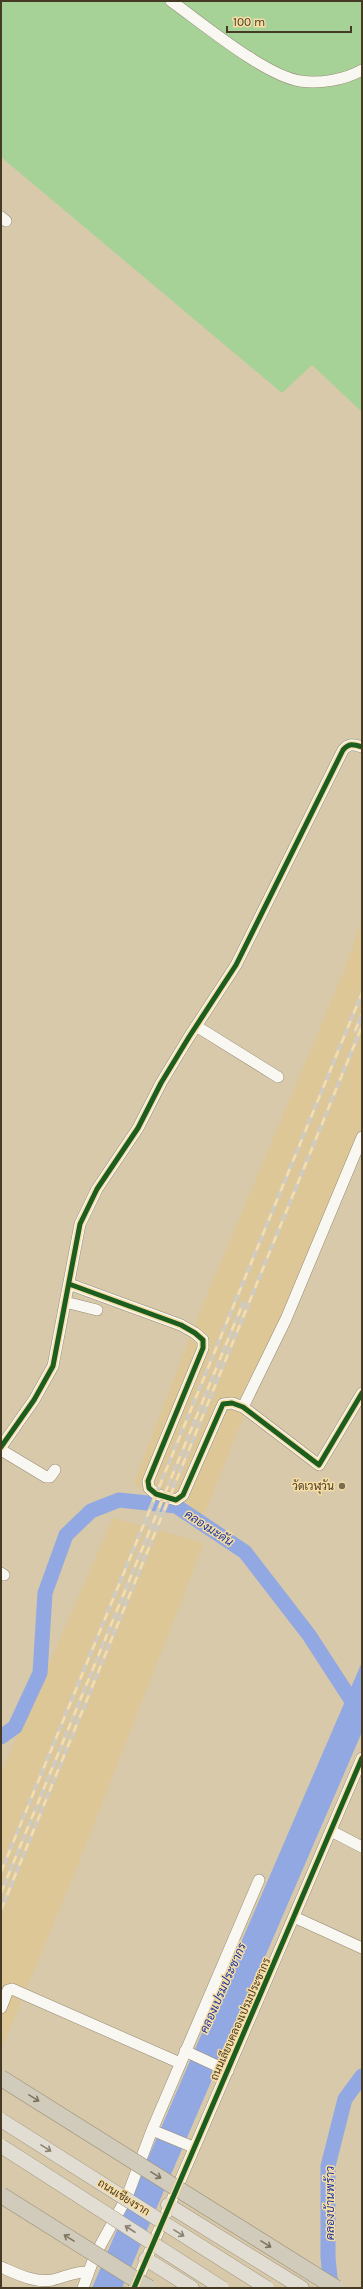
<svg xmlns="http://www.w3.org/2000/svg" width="363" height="2289" viewBox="0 0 363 2289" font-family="Karla,Sarabun,sans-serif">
	<rect width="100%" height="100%" fill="#d7c9aa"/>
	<!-- built -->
	<path fill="#dec796" d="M362,919v204l-158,392 -53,-18 -17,-14 65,-169 144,-341z
		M113,1518l91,25 -127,324 -76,183v-276z"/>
	<!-- green -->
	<path fill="#a7d297" d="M1,1h361v411l-50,-47 -30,28 -281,-236z"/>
	<!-- water -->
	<path fill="#91a8e2" d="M362,1662v70l-240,556h-30z"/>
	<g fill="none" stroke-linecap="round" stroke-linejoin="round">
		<!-- river -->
		<path stroke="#91a8e2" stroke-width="15" d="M1,1737l14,-10 25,-54 5,-80 21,-58 25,-24 28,-11 57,6 69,46 64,83 48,74
			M331,2288l-3,-31v-91l17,-67 17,-23"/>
		<!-- minor casing -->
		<g stroke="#978c74" stroke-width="12">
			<path id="minor" d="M171,1c31,22 93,74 129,80 20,3 44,-1 62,-11
				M1,217l5,4
				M196,1026l82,51
				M69,1284l112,41 14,8 8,7v8l-55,133 1,7 7,6 20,6 7,-5 40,-91 9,-1 11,4 76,58 43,-72
				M65,1302l32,8
				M243,1407l43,-88 76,-182
				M1,1447l33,-47 19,-34 27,-142 17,-35 41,-61 23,-45 28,-46 47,-72 107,-215c6,-7 10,-6 19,-3
				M1,1450l45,27h4l5,-7
				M1,1573l3,2
				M331,1831l31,16
				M294,1917l68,31
				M1,2008l7,-18 4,-1 168,74
				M185,2051l43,20
				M152,2130l41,17
				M1,2267c16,7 33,16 51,13 13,-3 24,-9 36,-8
				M83,2288l12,-33 32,-58 25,-67 107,-250
				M134,2288l228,-530"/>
		</g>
		<!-- major casing -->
		<g stroke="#9d9177" stroke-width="15">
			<path id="major" d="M168,2205l134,83
				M146,2259l46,29"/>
		</g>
		<!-- minor -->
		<use href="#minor" stroke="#f9f7f2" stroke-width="11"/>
		<!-- major -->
		<use href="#major" stroke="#e1ddd2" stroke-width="14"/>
		<!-- rail casing -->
		<g stroke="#cfcbc1" stroke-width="4">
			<path id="rail" d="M355,1031l7,-17
				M1,1872l361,-879
				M1,1893l242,-590
				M1,1910l361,-884"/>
		</g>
		<!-- rail -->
		<use href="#rail" stroke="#f8dda4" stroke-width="2.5" stroke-dasharray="8" stroke-linecap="butt"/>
		<!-- major-bridge casing -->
		<g stroke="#9d9177" stroke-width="15" stroke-linecap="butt">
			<path id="major-bridge" d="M1,2120l266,168
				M1,2146l221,142"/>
		</g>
		<!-- highway-bridge casing -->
		<g stroke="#9d9177" stroke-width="17" stroke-linecap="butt">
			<path id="highway-bridge" d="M1,2078l335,210
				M1,2195l148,93"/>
		</g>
		<!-- major-bridge -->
		<use href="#major-bridge" stroke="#e1ddd2" stroke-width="14"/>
		<!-- highway-bridge -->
		<use href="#highway-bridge" stroke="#d1cbbc" stroke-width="16"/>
		<!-- cycleway casing -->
		<g stroke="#f8dda4" stroke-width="8">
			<path id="cycleway" d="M69,1284l112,41 14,8 8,7v8l-55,133 1,7 7,6 20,6 7,-5 40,-91 9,-1 11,4 76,58 43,-72
				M1,1447l33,-47 19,-34 27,-142 17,-35 41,-61 23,-45 28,-46 47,-72 107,-215c6,-7 10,-6 19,-3
				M134,2288l228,-530"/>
		</g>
		<!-- cycleway -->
		<use href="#cycleway" stroke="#1b5e20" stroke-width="5"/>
	</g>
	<!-- one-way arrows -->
	<defs><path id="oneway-shaft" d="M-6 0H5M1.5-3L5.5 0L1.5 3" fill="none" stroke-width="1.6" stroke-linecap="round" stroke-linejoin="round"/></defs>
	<g stroke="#7d7460">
		<use href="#oneway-shaft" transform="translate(34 2098) rotate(32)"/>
		<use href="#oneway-shaft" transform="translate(156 2175) rotate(32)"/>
		<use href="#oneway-shaft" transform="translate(69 2238) rotate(-148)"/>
		<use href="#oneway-shaft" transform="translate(266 2244) rotate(32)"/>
	</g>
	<g stroke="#8b8372">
		<use href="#oneway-shaft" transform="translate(46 2148) rotate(32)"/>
		<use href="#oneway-shaft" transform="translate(130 2229) rotate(-147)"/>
		<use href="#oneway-shaft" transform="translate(179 2233) rotate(32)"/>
	</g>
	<!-- markers -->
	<circle fill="#786c52" stroke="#f8dda4" stroke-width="1.5" cx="342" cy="1486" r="4"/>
	<g text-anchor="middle" stroke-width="3" stroke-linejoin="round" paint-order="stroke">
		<!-- poi labels -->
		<g font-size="11" fill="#453a23" stroke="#f8dda4" text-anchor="end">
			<text x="334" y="1490">วัดเวฬุวัน</text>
		</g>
		<!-- street labels -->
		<g font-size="11" fill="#453a23" stroke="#f8dda4">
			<text transform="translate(240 2019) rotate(-66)" y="4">ถนนเลียบคลองเปรมประชากร</text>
			<text transform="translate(124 2197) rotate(32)" y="4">ถนนเชียงราก</text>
		</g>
		<!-- water labels -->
		<g font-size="12" font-style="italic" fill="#1937a4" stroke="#f8dda4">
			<text transform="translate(209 1528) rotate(33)" y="4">คลองมะดัน</text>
			<text transform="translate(223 1988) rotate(-66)" y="4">คลองเปรมประชากร</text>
			<text transform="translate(330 2203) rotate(-90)" y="4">คลองบ้านพร้าว</text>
		</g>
	</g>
	<!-- border -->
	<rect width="363" height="2289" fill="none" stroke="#453a23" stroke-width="4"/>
	<!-- scale -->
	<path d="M227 26v6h124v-6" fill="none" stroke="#453a23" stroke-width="2"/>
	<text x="233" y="26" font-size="12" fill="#453a23" stroke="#f8dda4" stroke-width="3" paint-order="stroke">100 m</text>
</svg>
